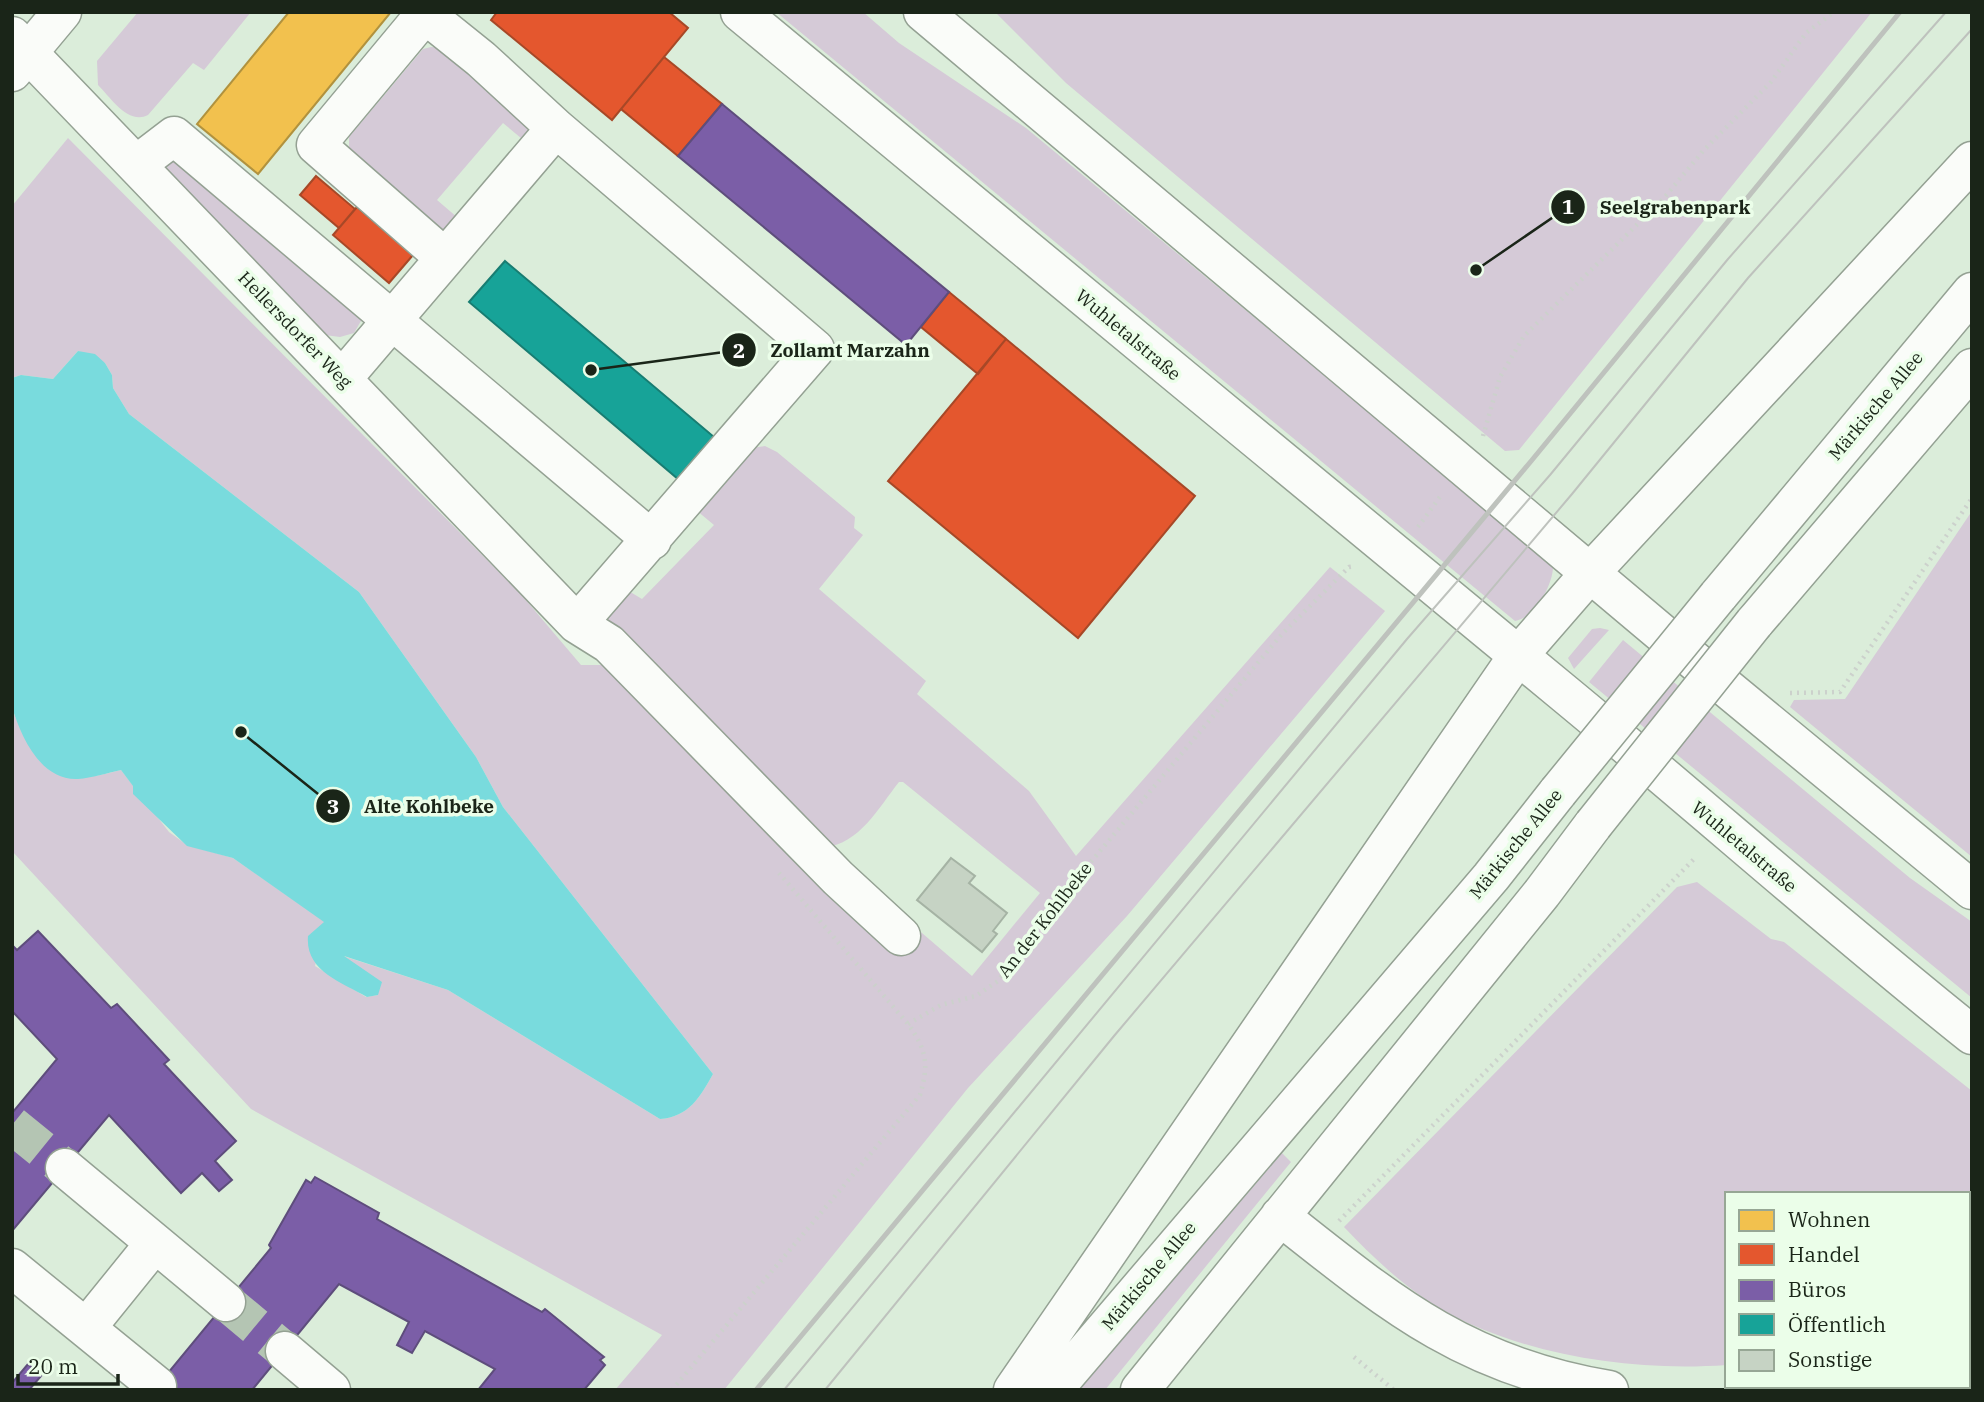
<svg xmlns="http://www.w3.org/2000/svg" width="1984" height="1402" viewBox="0 0 1984 1402" font-family="'IBM Plex Serif',serif">
	<rect width="100%" height="100%" fill="#dbedda"/>
	<!-- green -->
	<path fill="#d5cad7" d="M138,12h113l-47,58 -11,-7 -45,52c-20,10 -37,-17 -50,-30l-1,-24z
		M776,12h87l36,31 127,85 527,437c1,18 -18,53 -38,56z
		M995,12h877l-353,438 -14,1 -439,-368z
		M431,47l14,1 83,69 -1,26 -24,-20 -66,77 21,18 -14,12 -8,-3 -87,-79v-11l74,-88z
		M68,138l451,454 62,73h29l362,311 68,-83 -137,-111h-4c-20,25 -40,63 -75,65l-222,-228 22,-26h8l10,6 72,-74 -18,-15 55,-62 14,-2 12,6 78,65 -1,11 9,7 -44,54 107,92 -9,13 112,97 47,65 254,-289 55,44 -258,305 -159,172 -244,302h-109l47,-55 -411,-226 -239,-258v-143c4,14 13,26 20,38 24,41 48,34 89,24l48,62 18,13 46,13 92,64 -10,44 51,31 12,-2 -38,-40 108,35 212,129c29,-2 40,-22 53,-45l-210,-267 -27,-50 -117,-165 -230,-178 -16,-26 -1,-13 -7,-12 -27,-12 -25,28 -32,-4 -9,3v-172z
		M169,154l196,160 -11,19 -14,4 -15,-2 -161,-167z
		M1972,511v346l-182,-150 4,-7 51,-1z
		M1600,628l9,2 -35,39 -6,-11 24,-29z
		M1623,640l287,238 62,44v76l-383,-316z
		M1697,882l74,57 13,3 188,149v183l-4,2v-82h-241v171c-86,6 -178,-6 -257,-41 -49,-21 -90,-59 -126,-97l333,-340z
		M1282,1153l9,9 -186,228h-26z"/>
	<!-- water -->
	<path fill="#79dbdd" d="M78,351l17,3 10,9 7,12 1,13 16,26 230,178 117,165 27,50 210,267c-13,23 -24,43 -53,45l-212,-129 -104,-34 38,26 -4,13 -11,2c-26,-15 -62,-26 -59,-61l16,-14 -91,-64 -46,-12 -54,-52v-8l-12,-16c-14,3 -29,8 -43,9 -37,2 -57,-42 -66,-72v-329l9,-3 32,4z"/>
	<!-- homes -->
	<path fill="#f2c14e" stroke="#b1923e" stroke-width="2" d="M289,12h102l-133,162 -61,-50z"/>
	<!-- shops -->
	<path fill="#e4572e" stroke="#a74827" stroke-width="2" d="M497,12h172l19,16 -76,92 -121,-100z
		M664,57l58,47 -44,52 -57,-47z
		M316,176l39,33 -16,19 -39,-33z
		M357,207l56,48 -24,28 -56,-48z
		M949,292l57,47 -28,35 -57,-47z
		M1006,339l189,157 -117,142 -190,-157z"/>
	<!-- offices -->
	<path fill="#7b5ea7" stroke="#5e4d7c" stroke-width="2" d="M722,104l227,188 -43,53 -228,-189z
		M38,931l73,77 6,-4 52,56 -5,4 72,77 -21,20 17,19 -13,11 -17,-18 -21,20 -72,-78 -97,116v-118l45,-54 -45,-48v-66l5,5z
		M315,1177l64,36 -2,6 165,93 3,-3 59,48 -4,3 5,5 -21,25h-106l17,-21 -70,-38 -13,22 -15,-8 12,-23 -70,-38 -87,106h-98l117,-142 -2,-3 37,-65 5,3z
		M28,1364l13,12 -12,14h-17v-7z"/>
	<!-- public -->
	<path fill="#17a398" stroke="#187d72" stroke-width="2" d="M505,261l209,176 -36,42 -209,-177z"/>
	<!-- building -->
	<path fill="#c6d3c4" stroke="#a5b3a4" stroke-width="2" d="M951,858l24,18 -6,7 38,30 -14,18 4,3 -15,18 -65,-52z"/>
	<g fill="none" stroke-linecap="round" stroke-linejoin="round">
		<!-- minor-tunnel -->
		<path stroke="#b4c5b3" stroke-width="38" stroke-dasharray="38 19" stroke-linecap="butt" d="M12,1125l53,43
			M226,1302l59,49"/>
		<!-- minor casing -->
		<g stroke="#94a193" stroke-width="41">
			<path id="minor" d="M12,36l565,588 32,20 229,234 63,58
				M12,72l50,-60
				M136,165l38,-29 478,404
				M445,258l-129,-113 109,-131 56,45 75,69
				M342,379l214,-251 259,221 -238,275
				M65,1168l161,134
				M12,1268l145,118
				M87,1327l68,-84
				M285,1351l46,39
				M1968,1373l4,-2
				M1935,1390l8,-4"/>
		</g>
		<!-- major casing -->
		<g stroke="#94a193" stroke-width="41">
			<path id="major" d="M740,12c274,228 550,455 825,682 137,113 268,230 407,341
				M923,12l805,677 244,201
				M1718,596l254,-304
				M1754,623l218,-255
				M1280,1216c111,88 185,150 329,174
				M1968,1307l4,-3
				M1013,1390l504,-733 73,-84 382,-412
				M1053,1390l438,-513 67,-85
				M1140,1390l402,-497 51,-68
				M1747,1390l21,-4"/>
		</g>
		<!-- path -->
		<path stroke="#ccd1cc" stroke-width="4.5" stroke-dasharray="2 5" stroke-linecap="butt" d="M1483,436l17,-59 24,-41 140,-138 39,-47 68,-69 35,-49 28,-21
			M1418,527l24,-33
			M1790,693l50,-1 132,-194
			M908,1024l33,-19 35,-9 22,-15 76,-99 208,-248 67,-67 6,-1
			M1339,1221l355,-362
			M1354,1357l40,33
			M672,1390l248,-295c9,-30 7,-45 -12,-71l-129,-151"/>
		<!-- minor -->
		<use href="#minor" stroke="#fafcf9" stroke-width="38"/>
		<!-- major -->
		<use href="#major" stroke="#fafcf9" stroke-width="38"/>
		<!-- tram -->
		<path stroke="#bec2bd" stroke-width="2" d="M784,1390l623,-751 143,-164 178,-216 218,-247
			M825,1390l289,-354 458,-542 176,-216 224,-249"/>
		<!-- rail -->
		<path stroke="#bec2bd" stroke-width="5" d="M756,1390l776,-930 368,-448"/>
		<!-- major-bridge casing -->
		<g stroke="#94a193" stroke-width="41" stroke-linecap="butt">
			<path id="major-bridge" d="M1558,792l160,-196
				M1593,825l161,-202"/>
		</g>
		<!-- major-bridge -->
		<use href="#major-bridge" stroke="#fafcf9" stroke-width="38"/>
	</g>
	<g text-anchor="middle" stroke-width="7" stroke-linejoin="round" paint-order="stroke">
		<!-- street labels -->
		<g font-size="18" fill="#1a2518" stroke="#ebfee9">
			<text transform="translate(295 330) rotate(46)" y="6">Hellersdorfer Weg</text>
			<text transform="translate(1128 335) rotate(40)" y="6">Wuhletalstraße</text>
			<text transform="translate(1876 406) rotate(-50)" y="6">Märkische Allee</text>
			<text transform="translate(1516 844) rotate(-51)" y="6">Märkische Allee</text>
			<text transform="translate(1744 847) rotate(40)" y="6">Wuhletalstraße</text>
			<text transform="translate(1045 920) rotate(-52)" y="6">An der Kohlbeke</text>
			<text transform="translate(1149 1276) rotate(-50)" y="6">Märkische Allee</text>
		</g>
	</g>
	<!-- callouts -->
	<path fill="none" stroke="#1a2518" stroke-width="2.5" d="M1476 270L1568 207M591 370L739 350M241 732L333 806"/>
	<g fill="#1a2518" stroke="#ebfee9" stroke-width="2.5">
		<circle cx="1476" cy="270" r="7"/>
		<circle cx="591" cy="370" r="7"/>
		<circle cx="241" cy="732" r="7"/>
		<circle cx="1568" cy="207" r="18"/>
		<circle cx="739" cy="350" r="18"/>
		<circle cx="333" cy="806" r="18"/>
	</g>
	<g font-size="21" text-anchor="middle" font-weight="bold" fill="#fff">
		<text x="1568" y="214">1</text>
		<text x="739" y="358">2</text>
		<text x="333" y="814">3</text>
	</g>
	<g font-size="19" text-anchor="middle" font-weight="bold" fill="#1a2518" stroke="#ebfee9" stroke-width="7" stroke-linejoin="round" paint-order="stroke">
		<text x="1675" y="214">Seelgrabenpark</text>
		<text x="850" y="357">Zollamt Marzahn</text>
		<text x="429" y="813">Alte Kohlbeke</text>
	</g>
	<!-- border -->
	<rect width="1984" height="1402" fill="none" stroke="#1a2518" stroke-width="28"/>
	<!-- legend -->
	<rect x="1725" y="1192" width="245" height="196" fill="#ebfee9" stroke="#97a795" stroke-width="2"/>
	<rect x="1739" y="1210" width="35" height="21" fill="#f2c14e" stroke="#97a795" stroke-width="2"/>
	<text x="1788" y="1227" font-size="21" fill="#1a2518">Wohnen</text>
	<rect x="1739" y="1244" width="35" height="21" fill="#e4572e" stroke="#97a795" stroke-width="2"/>
	<text x="1788" y="1262" font-size="21" fill="#1a2518">Handel</text>
	<rect x="1739" y="1280" width="35" height="21" fill="#7b5ea7" stroke="#97a795" stroke-width="2"/>
	<text x="1788" y="1297" font-size="21" fill="#1a2518">Büros</text>
	<rect x="1739" y="1314" width="35" height="21" fill="#17a398" stroke="#97a795" stroke-width="2"/>
	<text x="1788" y="1332" font-size="21" fill="#1a2518">Öffentlich</text>
	<rect x="1739" y="1350" width="35" height="21" fill="#c6d3c4" stroke="#97a795" stroke-width="2"/>
	<text x="1788" y="1367" font-size="21" fill="#1a2518">Sonstige</text>
	<!-- scale -->
	<path d="M18 1374v10h100v-10" fill="none" stroke="#1a2518" stroke-width="3.5"/>
	<text x="28" y="1374" font-size="21" fill="#1a2518" stroke="#ebfee9" stroke-width="5" paint-order="stroke">20 m</text>
</svg>
